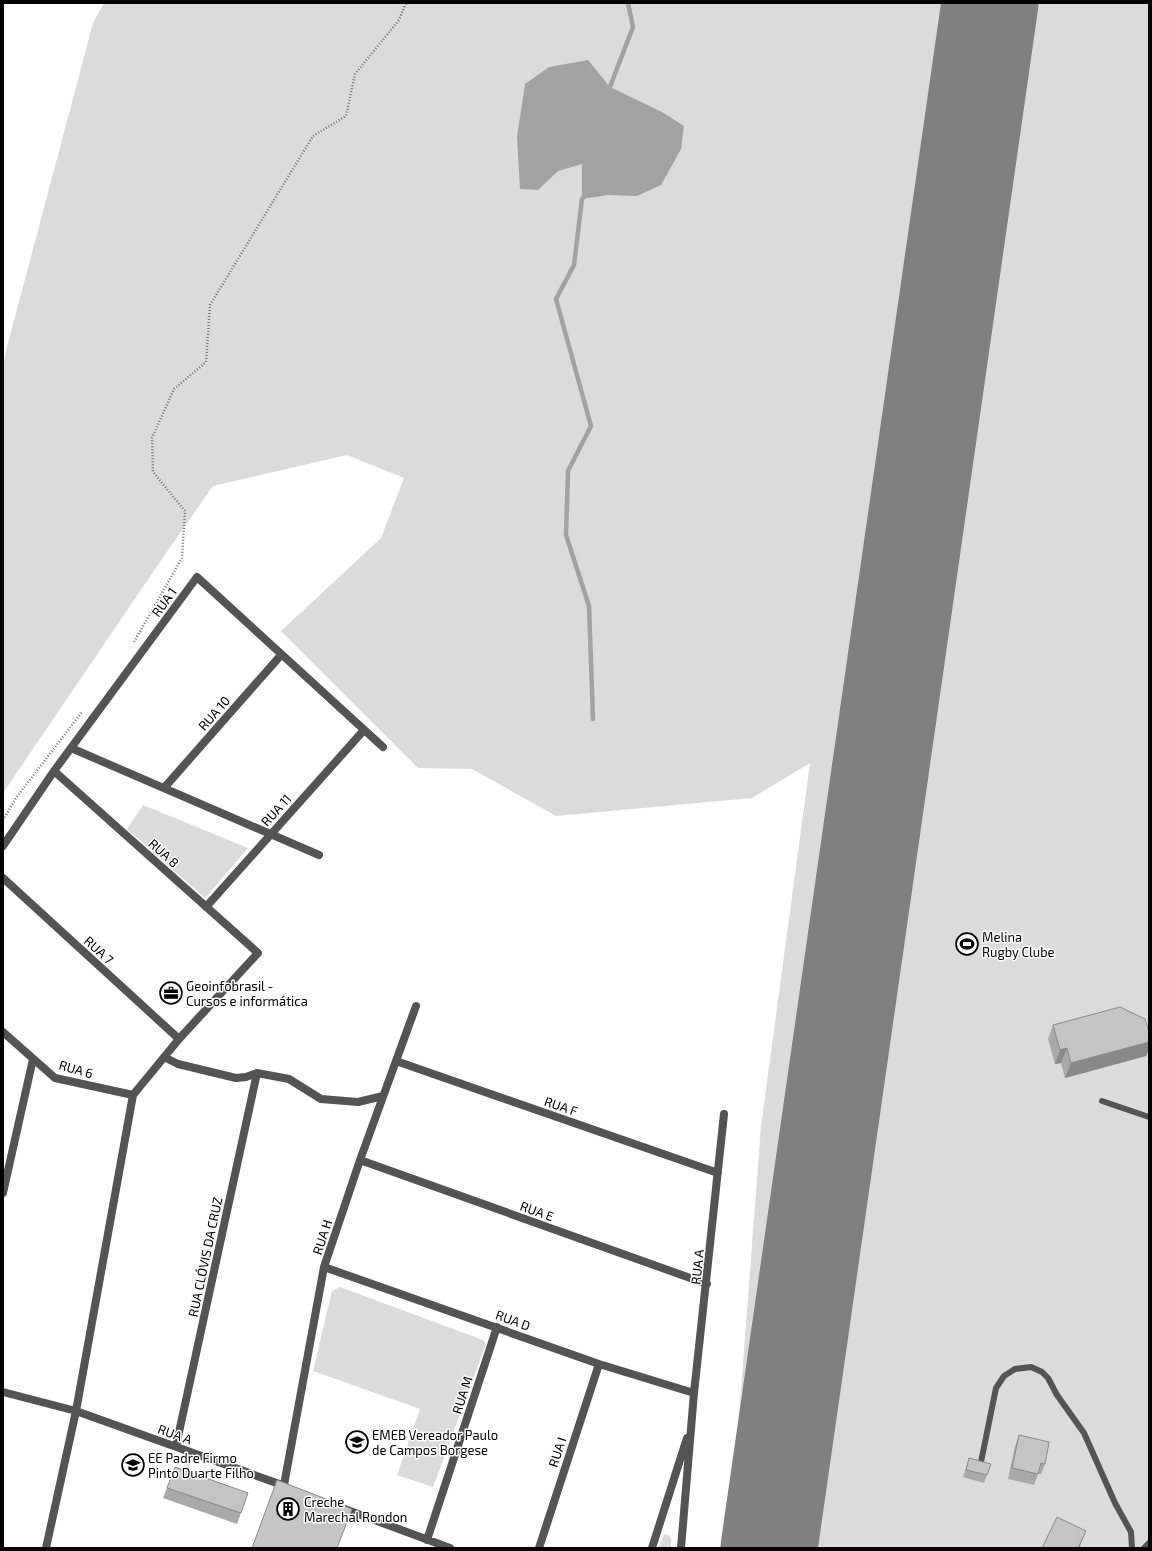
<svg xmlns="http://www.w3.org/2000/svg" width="1152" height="1551" viewBox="0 0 1152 1551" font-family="'Exo 2',sans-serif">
	<rect width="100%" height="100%" fill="#fff"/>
	<!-- green -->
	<path fill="#dbdbdb" d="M104,3h1045v1545h-420l32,-422 49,-363 -58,35 -196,18 -84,-47 -54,-1 -137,-137 100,-93 23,-60 -57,-23 -134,31 -49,70 -161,237v-431l90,-339z
		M143,805l105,43 -43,50 -78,-69z
		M340,1287l143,53 3,4 -53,143 -36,-12 23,-66 -107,-38 19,-80z
		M664,1534l5,1 2,4v9h-13z"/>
	<!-- water -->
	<path fill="#a2a2a2" d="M588,60l22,27 52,25 22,14 -3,23 -20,36 -24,11 -29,-1 -26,4v-35l-24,7 -20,19 -18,-1 -3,-52 8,-53 24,-17z"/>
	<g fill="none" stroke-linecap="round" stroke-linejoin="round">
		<!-- stream -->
		<path stroke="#a2a2a2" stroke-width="4.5" d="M608,92l25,-65 -5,-24
			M585,196l-3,3 -8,66 -18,34 35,127 -23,45 -2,64 23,71 4,113"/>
		<!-- runway -->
		<path stroke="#808080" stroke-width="97" d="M769,1548l221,-1545"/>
		<!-- path -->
		<path stroke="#767676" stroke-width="2.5" stroke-dasharray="1 2" stroke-linecap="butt" d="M134,642l48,-84 3,-47 -32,-39 -1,-34 22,-49 32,-27 4,-57 103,-169 33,-20 9,-42 44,-54 7,-17
			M3,820l13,-22 66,-86"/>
		<!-- service -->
		<path stroke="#545454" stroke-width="6" d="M1102,1101l47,16
			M981,1462l15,-74 8,-12 11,-7 16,-2 11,5 6,6 9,17 27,38 31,70 16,29 1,16
			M1144,1548l5,-5"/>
		<!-- minor -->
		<path stroke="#545454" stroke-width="8" d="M71,748l248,107
			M164,788l117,-133
			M3,846l51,-75 143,-194 186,170
			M3,878l176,161
			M206,907l158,-177
			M3,1032l52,46 78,17
			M164,1057l14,7 58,14 10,-1 11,-4 32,6 32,20 37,3 25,-6
			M396,1061l322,112
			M360,1160l347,124
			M3,1193l30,-134
			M324,1267l275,97 95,29
			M3,1392l73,19 209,75
			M176,1446l81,-373
			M284,1485l40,-218 36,-107 56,-154
			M342,1508l108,40
			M427,1540l70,-213
			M46,1548l30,-137 57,-316 46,-56 79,-86 -204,-182
			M539,1548l60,-184
			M652,1548l35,-110
			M681,1548l13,-155 30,-279"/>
	</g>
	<!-- wall -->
	<path fill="#a9a9a9" d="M1053,1025l96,7v17l-3,7 -81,22 -4,-15 -6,1 -7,-25z
		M1019,1435l26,29 -4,10h-3l-4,11 -26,-6 7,-33z
		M969,1458l18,17 -3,8 -21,-6z
		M175,1467l73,26 -11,31 -74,-26z"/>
	<!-- shaded-wall -->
	<path fill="#898989" d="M1149,1042v7l-3,7 -81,22 6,-15z
		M1067,1048l-6,15 -6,1 5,-14z
		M1086,1531l-7,17h-1z"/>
	<!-- building -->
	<path fill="#c4c4c4" stroke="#898989" d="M1120,1007l25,12 4,13v10l-78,21 -4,-15 -7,2 -7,-25z
		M1019,1435l30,7 -4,22 -4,-1 -3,11 -26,-6z
		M969,1458l22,6 -4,11 -21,-5z
		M175,1467l73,26 -7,20 -74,-25z
		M277,1480l75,29 -15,39h-85z
		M1057,1517l29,14 -8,17h-36z"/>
	<!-- icons -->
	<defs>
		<g id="stadium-ring" transform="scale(1.15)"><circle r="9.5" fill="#fff" stroke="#000" stroke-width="1.5"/><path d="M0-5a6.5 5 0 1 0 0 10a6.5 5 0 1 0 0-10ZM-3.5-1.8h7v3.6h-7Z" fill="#000"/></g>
		<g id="office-ring" transform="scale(1.15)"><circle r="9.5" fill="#fff" stroke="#000" stroke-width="1.5"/><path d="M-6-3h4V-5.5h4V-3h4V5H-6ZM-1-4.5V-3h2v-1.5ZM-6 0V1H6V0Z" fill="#000"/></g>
		<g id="school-ring" transform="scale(1.15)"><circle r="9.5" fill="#fff" stroke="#000" stroke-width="1.5"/><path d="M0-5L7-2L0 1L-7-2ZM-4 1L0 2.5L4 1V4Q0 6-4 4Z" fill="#000"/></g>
		<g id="building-ring" transform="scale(1.15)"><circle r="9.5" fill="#fff" stroke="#000" stroke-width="1.5"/><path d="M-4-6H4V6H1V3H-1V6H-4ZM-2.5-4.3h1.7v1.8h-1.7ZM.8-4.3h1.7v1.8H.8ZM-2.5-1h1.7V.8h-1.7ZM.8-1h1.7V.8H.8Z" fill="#000"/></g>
	</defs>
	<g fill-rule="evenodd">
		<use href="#stadium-ring" x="967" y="944"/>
		<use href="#office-ring" x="171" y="993"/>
		<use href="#school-ring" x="357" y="1442"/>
		<use href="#school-ring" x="133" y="1465"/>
		<use href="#building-ring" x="288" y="1509"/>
	</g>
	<g text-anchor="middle" stroke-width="3" stroke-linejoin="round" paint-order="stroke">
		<!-- street labels -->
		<g font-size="13" fill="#000" stroke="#fff">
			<text transform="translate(164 602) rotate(-54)" y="5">RUA 1</text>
			<text transform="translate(214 713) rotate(-49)" y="5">RUA 10</text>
			<text transform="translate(276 810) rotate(-48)" y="5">RUA 11</text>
			<text transform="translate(164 853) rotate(42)" y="5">RUA 8</text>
			<text transform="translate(99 950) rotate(42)" y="5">RUA 7</text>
			<text transform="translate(76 1069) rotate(16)" y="5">RUA 6</text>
			<text transform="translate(561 1106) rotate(19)" y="5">RUA F</text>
			<text transform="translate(537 1211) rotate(20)" y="5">RUA E</text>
			<text transform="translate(322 1237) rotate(-72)" y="5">RUA H</text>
			<text transform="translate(205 1257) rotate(-78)" y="5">RUA CLÓVIS DA CRUZ</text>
			<text transform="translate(697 1267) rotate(-84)" y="5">RUA A</text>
			<text transform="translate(513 1320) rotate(20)" y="5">RUA D</text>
			<text transform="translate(462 1395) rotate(-72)" y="5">RUA M</text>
			<text transform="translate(175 1434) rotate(20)" y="5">RUA A</text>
			<text transform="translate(557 1452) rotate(-72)" y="5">RUA I</text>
		</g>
		<!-- poi labels -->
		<g font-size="13" fill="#000" stroke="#fff" text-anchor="start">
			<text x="982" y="942">Melina<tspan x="982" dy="15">Rugby Clube</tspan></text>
			<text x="186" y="991">Geoinfobrasil -<tspan x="186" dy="15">Cursos e informática</tspan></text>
			<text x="372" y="1440">EMEB Vereador Paulo<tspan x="372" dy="15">de Campos Borgese</tspan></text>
			<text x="148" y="1463">EE Padre Firmo<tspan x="148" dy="15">Pinto Duarte Filho</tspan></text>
			<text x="304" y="1507">Creche<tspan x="304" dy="15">Marechal Rondon</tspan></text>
		</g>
	</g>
	<!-- border -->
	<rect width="1152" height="1551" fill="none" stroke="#000000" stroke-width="8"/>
</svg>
